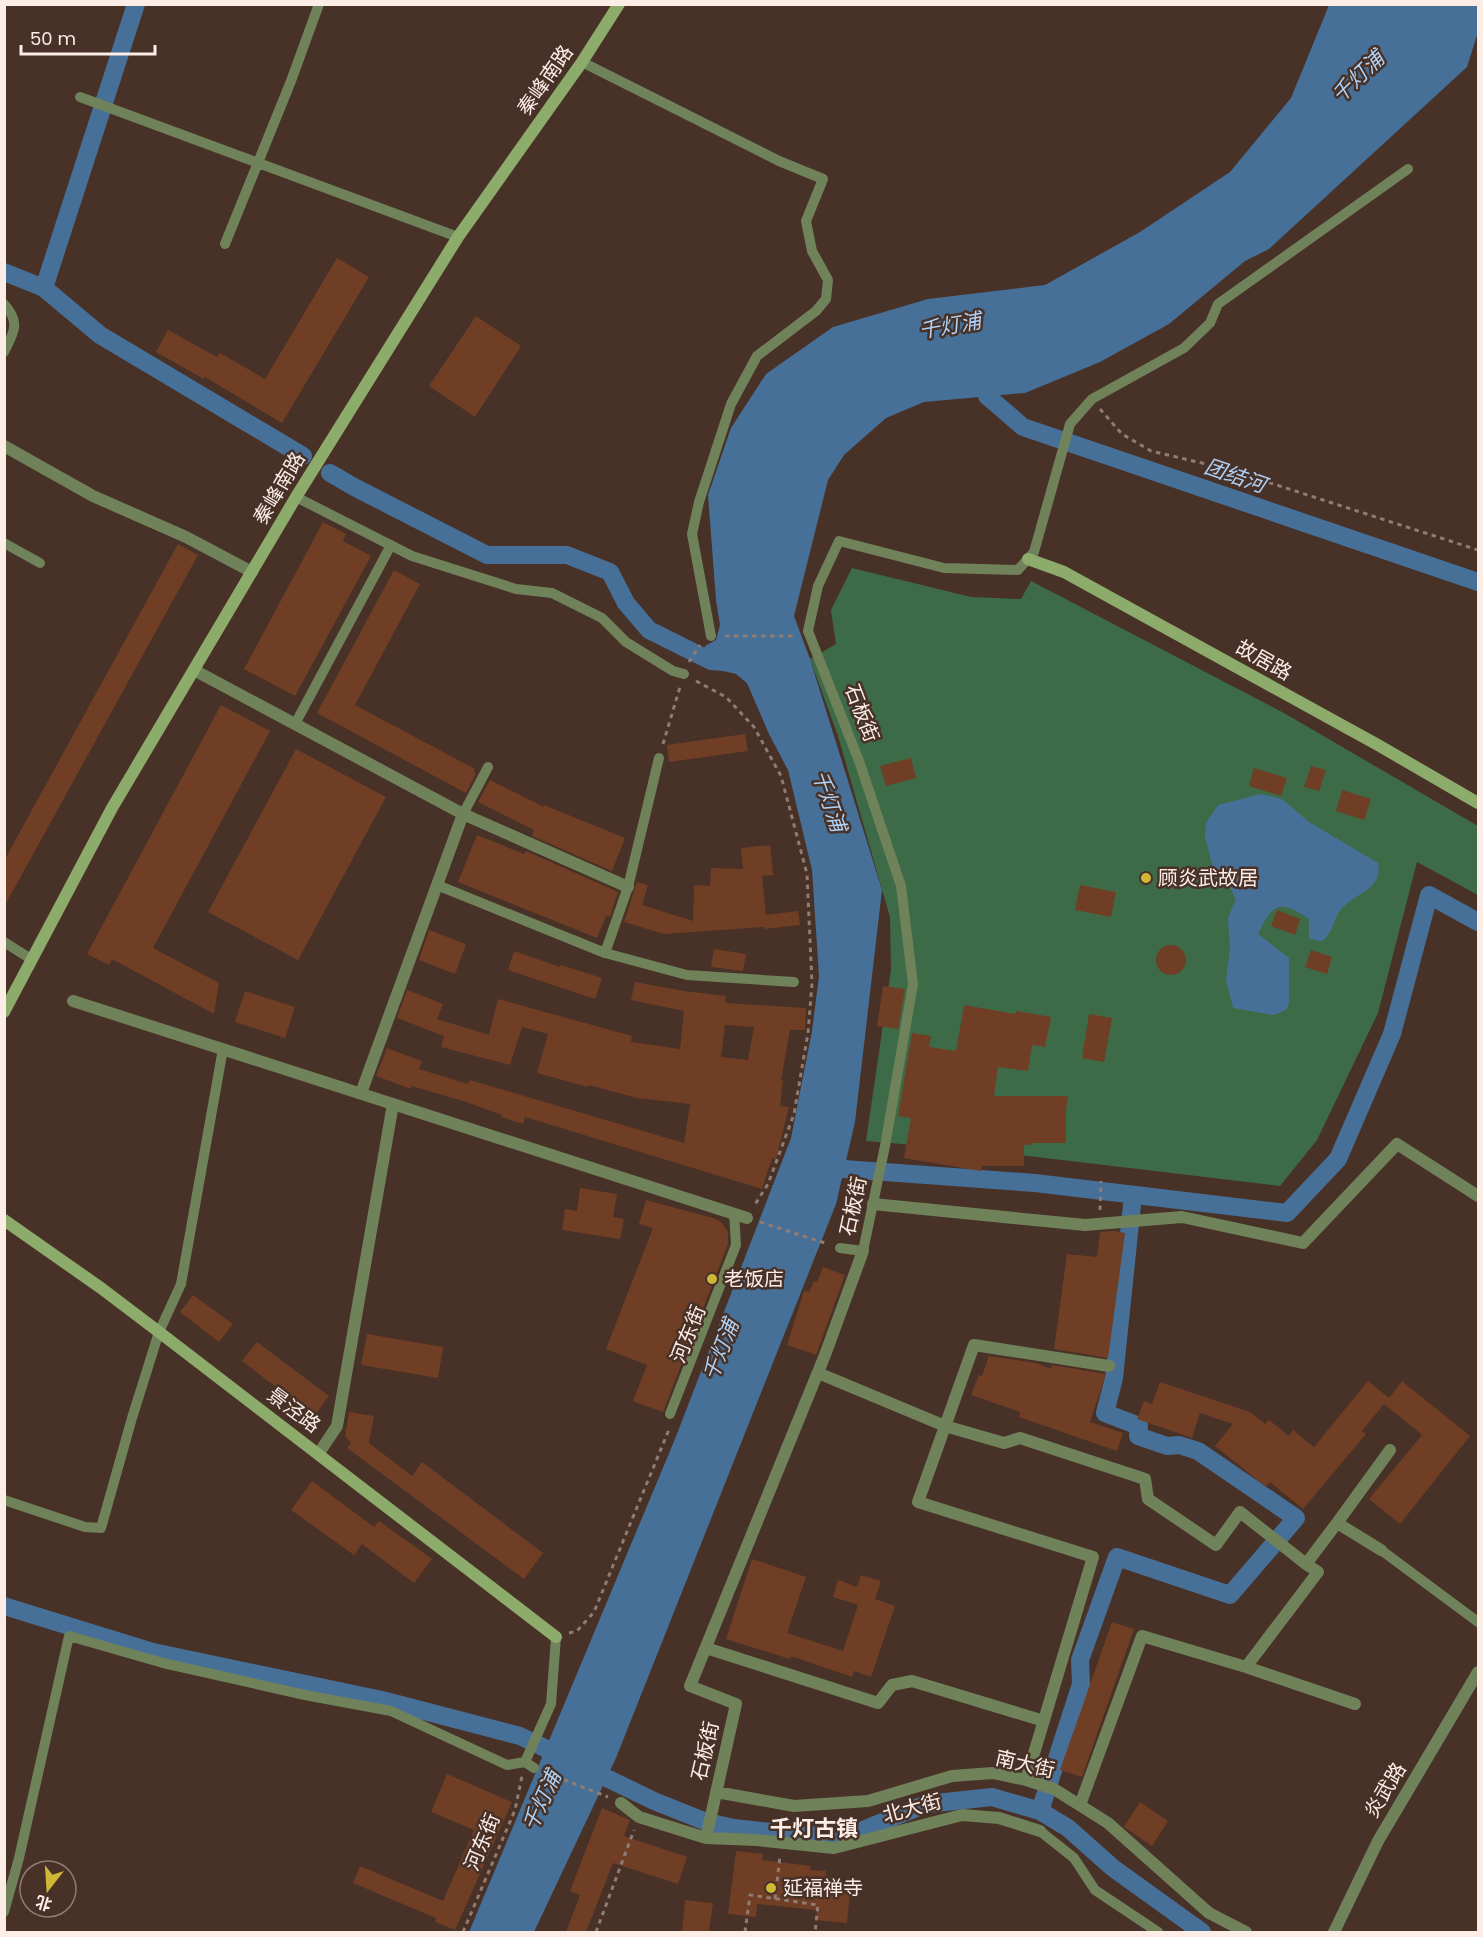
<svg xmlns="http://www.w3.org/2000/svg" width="1483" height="1937" viewBox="0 0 1483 1937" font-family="Poppins,'Noto Sans SC',sans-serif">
	<rect width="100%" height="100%" fill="#483127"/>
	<!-- green -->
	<path fill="#3e6b47" d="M852,568l119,29 50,2 10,-18 253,132 194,113v69l-61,-33 -39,151 -61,127 -37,46 -293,-35 -121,-10 25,-171 -1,-53 -52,-181 -28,-77 26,-15 -5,-34z"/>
	<!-- water -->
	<path fill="#477099" d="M1329,5h149v27l-11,35 -198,182 -24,12 -76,63 -69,38 -75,31 -101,9 -38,16 -42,37 -16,25 -34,136 16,43 72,231 -27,232 -19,82 -220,554 -82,174h-65l206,-493 116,-301 21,-107 7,-55 -7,-106 -24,-100 -19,-36 -22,-51 -11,-9 -26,-6 -8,-13 3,-9 11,-6 4,-15 -4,-25 -8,-105 23,-67 35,-54 67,-47 95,-28 117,-14 95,-53 90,-60 61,-74z
		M1261,794l21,5 27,23 69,41c6,28 -27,30 -39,49 -6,10 -7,22 -17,29l-13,-2v-20c-28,-19 -37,-17 -51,15l31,24v45l-3,7 -12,5 -41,-7 -7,-29 4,-30 -2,-31 8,-19 -7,-13 -15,-14 -9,-35 1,-14 12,-18z"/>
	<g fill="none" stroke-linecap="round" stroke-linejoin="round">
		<!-- canal -->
		<path stroke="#477099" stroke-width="18" d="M4,272l40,16 56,47 203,121
			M44,288l92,-284
			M987,396l36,31 455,155
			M330,473l26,15 131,67h80l43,17 16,31 23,27 62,31 14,1
			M844,1169l191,14 252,30 51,-54 54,-125 37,-139 49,27
			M4,1606l149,46 229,48 138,36 134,65 50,20
			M1040,1811l41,-127 -1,-24 37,-103 113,38 66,-77 -98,-67 -19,-6 -12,1 -29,-10 1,-10 -34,-13 9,-35 19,-183
			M716,1824l18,4 73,8 51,-4 68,-28 66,-7 48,14 28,17 45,40 89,64"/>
	</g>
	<!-- building -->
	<path fill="#703e25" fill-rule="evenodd" d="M337,258l32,19 -87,146 -77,-46 -1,2 -48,-27 12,-22 49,27 3,-4 45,26z
		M476,316l45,30 -46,71 -46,-31z
		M323,522l23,12 -3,7 28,15 -76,140 -51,-27z
		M178,544l20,11 -194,352v-46z
		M394,570l26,14 -65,121 120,64 -2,3 3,1 -10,20 -149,-80z
		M221,705l49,26 -117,217 66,35 -5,31 -102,-55 -3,6 -22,-11z
		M745,734l3,17 -79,11 -2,-17z
		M296,749l90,48 -88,163 -90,-48z
		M911,758l5,20 -30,8 -6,-20z
		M1311,766l15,4 -7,21 -15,-4z
		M1254,768l33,10 -6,18 -32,-10z
		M490,780l54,27v-2l81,33 -13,33 -80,-35 2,-6 -56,-28z
		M1342,790l29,9 -7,21 -28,-9z
		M477,835l47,19 2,-3 92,41 -8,25 -4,-1 -9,22 -139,-56z
		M770,845l3,30 -11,1 4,39 32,-4 2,14 -35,4v-2l-101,7 -40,-12 13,-40 11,3 -6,20 51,16 1,-36 16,1 1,-18 32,1 -2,-21z
		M1080,885l36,7 -5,25 -36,-7z
		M1277,910l23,9 -5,16 -24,-9z
		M429,930l37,14 -11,30 -36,-14z
		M1156 960a15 15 0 1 1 30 0a15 15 0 1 1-30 0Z
		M714,949l32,5 -3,17 -32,-4z
		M1311,950l21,7 -5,17 -22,-7z
		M514,951l46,16 1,-2 41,13 -7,21 -87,-29z
		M635,982l49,9 42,5 -1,7 81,5 -1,22h-15l-9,50h2l-3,26 9,1 -13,52 -4,-1 -10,31 -237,-72 -2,7 -22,-7 1,-2 -39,-14 -51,-15 -1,3 -35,-13 11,-28 35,13 -3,8 49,15 2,-4 214,63 6,-39 -53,-6 -48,-13 -1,2 -51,-14 11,-39 -26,-7 -12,38 -69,-18 3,-11 -47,-18 10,-28 36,14 -6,15 52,16 9,-36 134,37 -1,6 49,7 4,-38 -53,-11zM725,1025l29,2 -6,33 -27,-3z
		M883,986l22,3 -7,40 -21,-3z
		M245,991l50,16 -10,31 -50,-16z
		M964,1005l51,9 1,-3 35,6 -6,30 -13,-2 -4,26 -30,-4 -4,29h74l-2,14v33h-35v2h-7v21h-42l-1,5 -77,-13 7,-40 -13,-2 14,-83 19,3 -2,11 27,4z
		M1089,1014l23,4 -8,44 -22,-4z
		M580,1188l37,6 -4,23 11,2 -4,20 -58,-9 3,-21 12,2z
		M646,1200l67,18 8,4 7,10v12l-65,168 -30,-11 14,-36 -41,-16 47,-121 -14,-4z
		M1114,1231l11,2 -17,125 -54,-9 13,-95 30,3 3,-25z
		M823,1267l22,8 -29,80 -29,-10 17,-54 5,1 5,-11 3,1z
		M193,1295l40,29 -14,18 -39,-30z
		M367,1334l76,13 -5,31 -77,-13z
		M257,1342l72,54 -15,20 -72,-55z
		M989,1356l47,7 15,6 1,-4 54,9 -16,48 33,11 -6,18 -98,-34 1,-5 -49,-17 8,-20 3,1z
		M1368,1381l21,17 13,-17 68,55 -70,88 -31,-25 53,-64 -38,-31 -22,27 4,3 -63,75 -33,-27 -4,5 -51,-41 18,-22 -33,-11 -8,25 -55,-19 7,-18 8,3 8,-22 90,30 15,12 4,-4 20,16 4,-6 21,17z
		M349,1412l25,4 -5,27 43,33 10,-14 121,91 -19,26 -177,-131 4,-5 -6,-7z
		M312,1481l62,46 5,-6 53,38 -18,24 -52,-39 -8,11 -63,-45z
		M752,1559l54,18 -19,56 56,18 15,-46 -25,-8 5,-17 19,7 4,-12 20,6 -6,18 20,7 -24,71 -17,-6 -2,6 -61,-21 -1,3 -64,-20z
		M1112,1622l22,7 -52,148 -22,-7z
		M447,1774l65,28 -57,128 -20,-8 1,-4 -83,-35 7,-17 83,35 31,-71 -43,-18z
		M1140,1802l28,19 -16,25 -28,-19z
		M602,1808l28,12 -6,16 63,21 -9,27 -65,-21 -27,69h-20l14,-37 -10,-4z
		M736,1851l27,3 -1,6 49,6 -1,4 16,1 -2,17 26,3 -3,32 -31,-3 1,-10 -60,-6 -1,13 -28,-3z
		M685,1900l28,3 -4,29h-27z"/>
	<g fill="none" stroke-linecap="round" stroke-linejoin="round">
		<!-- path -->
		<path stroke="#907c73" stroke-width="3" stroke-dasharray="4.5 4.5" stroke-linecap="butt" d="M1100,409l22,25 29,17 76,18 251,81
			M725,636h71
			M689,662l11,-17
			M696,681l30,16 28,30 27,49 26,98 5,110 -4,49 -14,81 -26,70 -14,22
			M663,744l17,-57
			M1100,1210l1,-29
			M760,1222l68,22
			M569,1633l8,-2 17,-19 76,-185
			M547,1773l61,24
			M775,1899l5,-43
			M463,1932l52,-122 7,-34
			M596,1932l38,-102
			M745,1932l5,-37 68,10 -3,27"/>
		<!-- lane -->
		<path stroke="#6f825a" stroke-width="10" d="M582,62l197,99 44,18 -17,42 6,30 16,29 -2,19 -10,12 -59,45 -26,48 -32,98 -7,32 19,102
			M80,97l378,140
			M225,244l66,-163 28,-77
			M4,304c17,19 10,28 0,48
			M296,497l116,59 104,33 36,4 50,25 24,24 47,29 11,3
			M4,543l36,20
			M295,724l96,-179
			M463,814l25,-47
			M437,885l168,68 82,22 107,7
			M4,942l27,17
			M605,953l23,-66 31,-129
			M840,1248l23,3 22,-105 28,-162 -12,-98 -42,-125 -51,-130 10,-45 21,-45 105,27 74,2 16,-18 36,-128 22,-25 92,-51 26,-25 8,-19 190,-135
			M670,1414l66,-169 -2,-32
			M4,1500l81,27 16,1 31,-110 27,-86 22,-48 42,-235
			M1381,1550l97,72
			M534,1768l-9,-6 26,-58 5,-67
			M1040,1831l34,27 21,32 63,42
			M4,1912l15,-54 50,-222 94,27 142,32 86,16 116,54 18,-3"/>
		<!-- street -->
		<path stroke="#6f825a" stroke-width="12" d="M4,446l89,50 93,41 66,35
			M194,670l269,144 165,73
			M73,1001l674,217
			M361,1093l102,-279
			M873,1204l212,21 97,-8 121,26 94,-99 81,52
			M818,1373l127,53 59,17 16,-5 125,41 3,20 68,46 24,-33 66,52 31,-41 44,27
			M319,1453l18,-27 56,-322
			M1337,1523l53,-73
			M706,1648l172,55 14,-18 20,-4 132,40
			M1246,1667l72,-95 -12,-8
			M1026,1780l67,-223 -175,-55 56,-157 135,21
			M716,1792l78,14 74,-5 84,-25 41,-3 33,7 28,9 54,34 101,90 37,19
			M621,1803l18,14 67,21 50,2 78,8 128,-33 37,3 41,13
			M1080,1805l62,-169 104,31 109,37
			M706,1838l30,-134 -46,-18 135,-331 38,-104
			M1334,1932l44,-91 100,-169"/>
		<!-- secondary -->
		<path stroke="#8dac6b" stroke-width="12" d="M1028,559l36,13 314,173 100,58
			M4,1012l108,-204 184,-311 162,-260 124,-175 37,-58
			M4,1220l97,68 58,44 397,305"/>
	</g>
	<!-- markers -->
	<g fill="#d0b736" stroke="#483127" stroke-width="2">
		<circle cx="1146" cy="878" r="6"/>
		<circle cx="712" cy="1279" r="6"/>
		<circle cx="771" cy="1888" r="6"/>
	</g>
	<g text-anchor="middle" stroke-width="5" stroke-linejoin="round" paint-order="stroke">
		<!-- street labels -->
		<g font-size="20" fill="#fcede6" stroke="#483127">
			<text transform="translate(545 80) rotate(-55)" y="7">秦峰南路</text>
			<text transform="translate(279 488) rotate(-59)" y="7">秦峰南路</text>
			<text transform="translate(1264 660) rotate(29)" y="7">故居路</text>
			<text transform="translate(862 713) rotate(69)" y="7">石板街</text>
			<text transform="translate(853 1206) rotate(-78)" y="7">石板街</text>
			<text transform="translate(688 1334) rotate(-68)" y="7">河东街</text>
			<text transform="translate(294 1410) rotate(37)" y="7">景泾路</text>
			<text transform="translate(705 1751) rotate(-77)" y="7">石板街</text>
			<text transform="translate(1025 1764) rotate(13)" y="7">南大街</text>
			<text transform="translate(1385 1790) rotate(-59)" y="7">炎武路</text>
			<text transform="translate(912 1808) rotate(-15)" y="7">北大街</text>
			<text transform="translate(482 1842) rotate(-67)" y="7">河东街</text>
		</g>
		<!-- poi labels -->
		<g font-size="20" fill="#fcede6" stroke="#483127" text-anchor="start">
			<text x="1158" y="885">顾炎武故居</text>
			<text x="724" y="1286">老饭店</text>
			<text x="783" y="1895">延福禅寺</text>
		</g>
		<!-- water labels -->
		<g font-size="21" font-style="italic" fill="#aed2f8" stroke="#483127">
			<text transform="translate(1358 77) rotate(-44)" y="7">千灯浦</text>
			<text transform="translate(950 326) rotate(-10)" y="7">千灯浦</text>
			<text transform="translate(1235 476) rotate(19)" y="7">团结河</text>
			<text transform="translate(829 801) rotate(71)" y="7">千灯浦</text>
			<text transform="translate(721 1350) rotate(-69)" y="7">千灯浦</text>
			<text transform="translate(542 1801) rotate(-66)" y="7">千灯浦</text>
		</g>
		<!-- quarter labels -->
		<g font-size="22" font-weight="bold" fill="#fcede6" stroke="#483127">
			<text x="814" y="1836">千灯古镇</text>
		</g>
	</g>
	<!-- border -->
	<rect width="1483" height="1937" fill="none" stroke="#fcede6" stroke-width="12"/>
	<!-- north arrow -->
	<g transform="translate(48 1889) rotate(197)"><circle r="28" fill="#483127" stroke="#907c73" stroke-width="1.5"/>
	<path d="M0-4.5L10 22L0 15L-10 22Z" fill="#d0b736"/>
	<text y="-9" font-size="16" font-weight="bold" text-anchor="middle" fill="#fcede6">北</text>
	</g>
	<!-- scale -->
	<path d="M21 45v9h134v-9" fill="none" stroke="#fcede6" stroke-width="3"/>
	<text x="30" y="45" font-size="18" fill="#fcede6" stroke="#483127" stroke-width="4.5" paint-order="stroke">50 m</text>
</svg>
